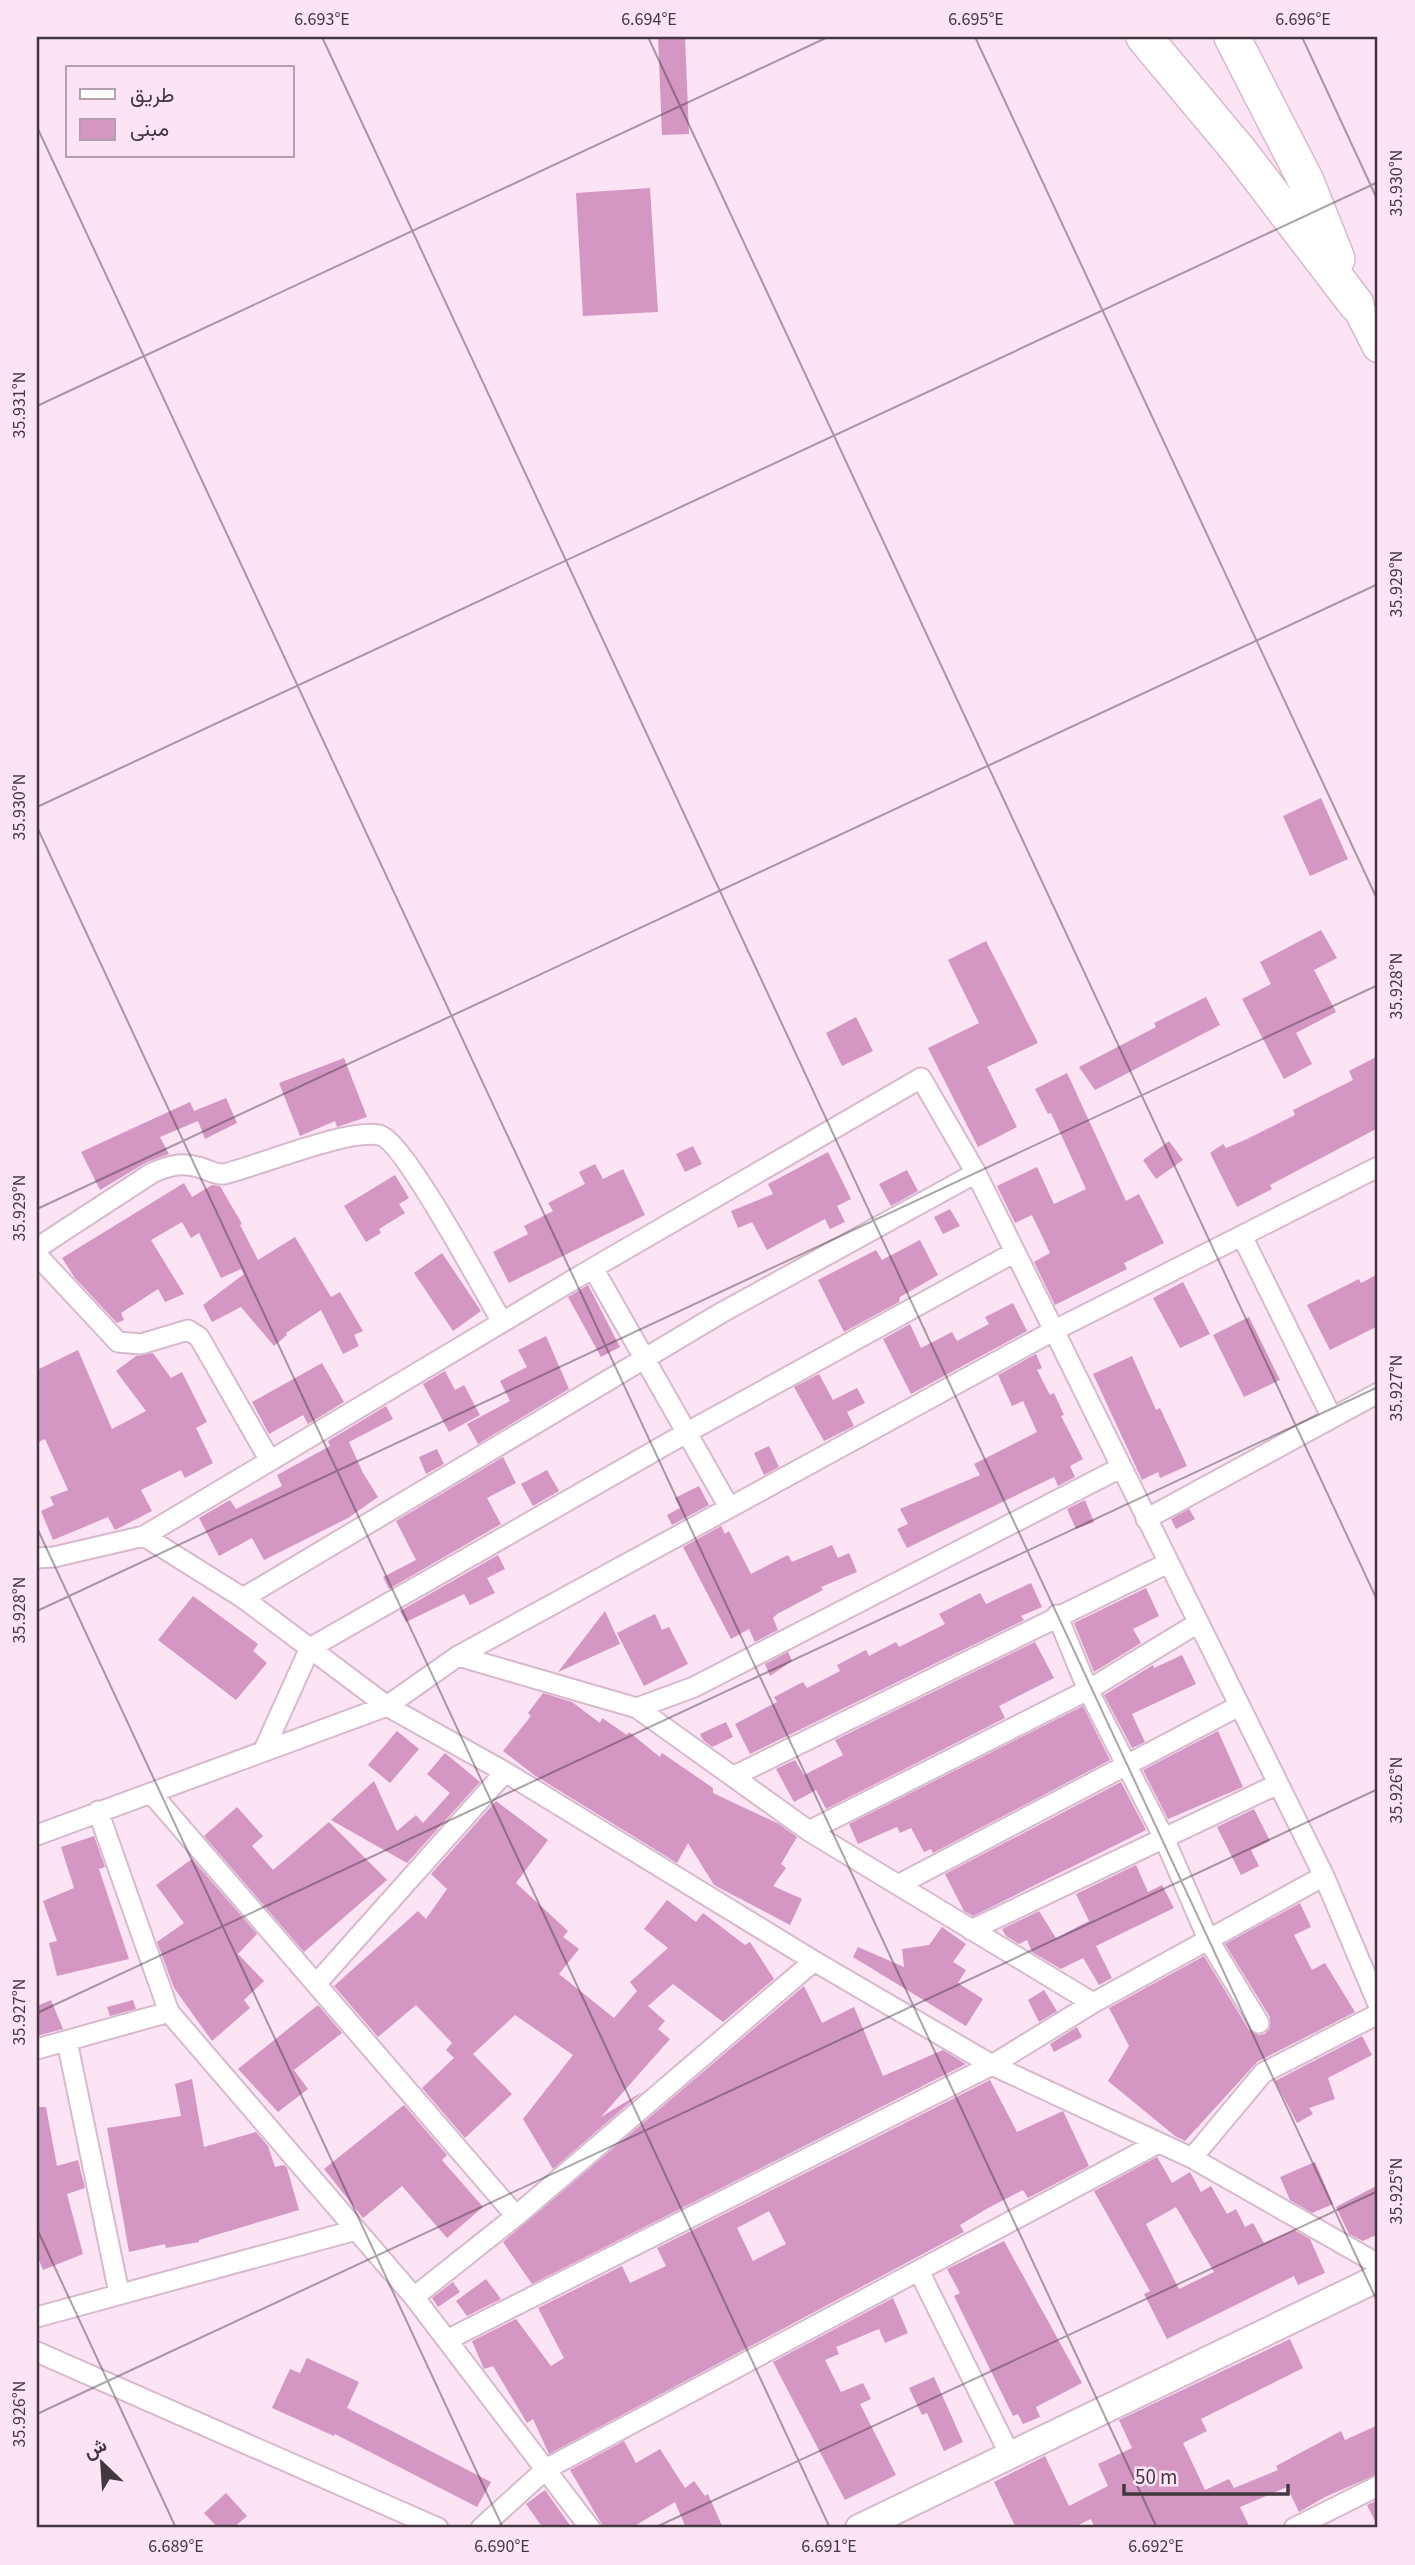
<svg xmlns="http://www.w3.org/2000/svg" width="1415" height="2565" viewBox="0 0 1415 2565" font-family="'Source Sans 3',Vazirmatn,sans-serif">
	<rect width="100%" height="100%" fill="#fde4f5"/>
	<!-- building -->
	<path fill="#d496c3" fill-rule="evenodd" d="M658,37h27l4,97 -27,1z
		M650,188l8,124 -75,4 -7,-123z
		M1321,798l27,61 -38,17 -27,-60z
		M1321,930l16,28 -23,12 22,42 -40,21 16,31 -28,15 -42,-80 29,-15 -11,-22z
		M986,941l52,102 -51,24 30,60 -39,20 -50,-99 51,-25 -31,-63z
		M1206,997l14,28 -125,65 -16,-23 77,-40 -2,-4z
		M856,1017l17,34 -31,15 -16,-33z
		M1378,1056v72l-108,57 2,4 -35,18 -27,-54 13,-9 3,4 21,-9 48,-24 -2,-5 60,-30 -4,-9z
		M344,1058l23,59 -30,10 -2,-6 -35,15 -21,-53z
		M1067,1073l59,128 13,-7 25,49 -40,20 3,6 -72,36 -21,-43 16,-9 -18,-38 -17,8 -18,-37 40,-19 17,37 32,-15 -35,-76 -3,1 -13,-25z
		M226,1098l11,25 -32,16 -7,-18 -38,16 9,17 -22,8 -47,28 -19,-38 109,-50 4,9z
		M1169,1141l14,19 -27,19 -13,-19z
		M693,1146l9,18 -17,8 -9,-18z
		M828,1152l23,47 -14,7 8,16 -15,7 -5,-10 -58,31 -15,-28 -14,6 -7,-17 42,-17 -5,-10z
		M595,1164l8,15 20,-10 22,46 -136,68 -16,-31 35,-18 -4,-8 29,-15 -5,-8 37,-19 -6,-12z
		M907,1170l11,21 -27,15 -12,-22z
		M395,1175l14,23 -10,6 6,9 -26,16 2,4 -15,9 -22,-36z
		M184,1183l8,14 20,-12 8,1 22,38 -2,1 18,35 37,-23 36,60 9,-5 23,39 -9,4 5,11 -16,8 -22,-44 -35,23 1,2 -13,11 -33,-39 -29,15 -9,-17 41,-31 -3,-5 -20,9 -22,-45 -8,5 -9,-16 -31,18 33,54 -19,8 -7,-13 -37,24 3,7 -7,3 -42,-45 -13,-20z
		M950,1209l10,17 -17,8 -9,-17z
		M920,1240l18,35 -38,22 -1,5 -55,30 -26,-52 58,-30 6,10z
		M442,1253l39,58 -28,20 -39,-58z
		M1378,1274v52l-48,24 -23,-45 52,-26 2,4z
		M1183,1282l27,52 -30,14 -27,-50z
		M588,1285l32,62 -19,10 -33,-60z
		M1013,1303l14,28 -116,63 -28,-55 27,-15 11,24 31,-16 5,9 32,-17 -4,-7z
		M1249,1317l31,63 -36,17 -31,-62z
		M546,1336l23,53 -91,55 -11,-20 43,-23 -10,-20 27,-14 -9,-17z
		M78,1350l34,79 34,-18 -30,-40 20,-15 17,-3 18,25 11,-6 25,50 -11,6 17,35 -28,15 -4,-8 -40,20 11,21 -37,19 -7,-13 -55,23 -12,-29 13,-6 -4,-8 18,-7 -23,-51 -8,4v-73z
		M1036,1354l6,14 -5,2 13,25 4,-2 10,22 -3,1 22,43 -13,7 5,11 -17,9 -4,-9 -147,71 -10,-19 11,-5 -8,-15 80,-34 -6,-11 63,-32 -14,-31 -11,5 -14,-31z
		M1132,1356l24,54 4,-2 27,58 -27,12 -2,-6 -16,8 -49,-106z
		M322,1363l22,39 -36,22 -5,-9 -34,19 -17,-32z
		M445,1371l10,19 9,-5 16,30 -31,17 -26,-48z
		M819,1374l14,26 24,-12 8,15 -18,9 7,14 -30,15 -30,-54z
		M386,1406l7,13 -44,23 14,31 15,24 -30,21 -84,42 -12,-22 -33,18 -20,-38 31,-18 6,9 46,-23 -5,-11 53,-29 -2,-5z
		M769,1446l10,21 -15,8 -10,-22z
		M437,1449l7,15 -18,10 -7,-17z
		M503,1457l13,26 -29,15 14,26 -112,65 -6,-12 33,-17 -20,-39z
		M547,1470l12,21 -26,15 -12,-22z
		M699,1486l10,19 -37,20 -5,-10 13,-7 -5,-10z
		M1085,1500l9,22 -18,7 -9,-20z
		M1189,1509l6,10 -19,10 -5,-10z
		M721,1526l4,8 4,-3 22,43 37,-19 4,7 40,-17 6,13 11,-5 8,19 -36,15 2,3 -46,24 -4,4 5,12 -23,12 -6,-13 -18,10 -48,-92z
		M498,1555l7,14 -18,9 8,15 -25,12 -6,-11 -58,28 -6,-11z
		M1031,1583l11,24 -21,9 3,4 -274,134 -15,-30 42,-22 -3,-5 29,-15 4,6 33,-17 -3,-6 29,-15 3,6 27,-14 3,5 46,-23 -6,-10 41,-21 6,11z
		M1146,1588l13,28 -26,13 8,14 -47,29 -20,-49z
		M193,1596l65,48 -5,7 14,12 -31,37 -78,-60z
		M605,1611l15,33 -62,28z
		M655,1614l7,16 7,-3 19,37 -44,22 -27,-53z
		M1035,1642l19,36 -55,28 6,12 -179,91 -10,-19 -22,12 -18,-33 19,-9 9,15 39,-20 -8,-15z
		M788,1652l4,9 -22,15 -5,-12z
		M1182,1655l14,29 -64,30 13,28 -13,6 -28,-53 49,-30 1,3z
		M543,1693l29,9 28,21 2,-5 25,17 2,-3 31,25 2,-4 51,35v5l66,31 18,13 -16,27 5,4 -13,18 29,13 -12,26 -76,-40 -26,-42 -11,20 -143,-88 -31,-24 28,-35 -3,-3z
		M1083,1706l27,54 -177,93 -2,-4 -7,3 -13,-24 -11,5 -3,-6 -39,17 -9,-20z
		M726,1722l7,15 -21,10 -9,-7 -3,-6z
		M397,1731l22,18 -29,34 -22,-18z
		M1218,1731l25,56 -75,32 -25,-49z
		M445,1753l35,29 -73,81 -76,-43 43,-39 23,50 19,-16 7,8 27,-30 -23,-19z
		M1121,1782l25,48 -173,86 -9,-5 -19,-37z
		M496,1801l52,39 -32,43 52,48 -5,6 16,12 -20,25 55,44 23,-27 -7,-9 38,-34 -24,-19 23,-29 29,22 7,-9 42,32 5,-3 24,37 -51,43 -50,-38 -25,22 17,15 -7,8 12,10 -69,78 41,-25 -89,77 -30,-50 50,-64 -58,-40 -42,39 39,40 -47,44 -43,-50 32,-30 -8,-8 6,-7 -36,-38 -38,32 -44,-51 84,-75 8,8 21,-30 -16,-15z
		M237,1807l26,29 -11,10 21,24 56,-48 58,58 -83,72 -100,-116z
		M1254,1809l16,32 -19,9 8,16 -18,9 -24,-48z
		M94,1836l11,31 -6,2 30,90 -72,17 -8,-33 8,-2 -14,-40 31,-13 -13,-41z
		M192,1859l65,75 -19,20 26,27 -20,19 6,8 -38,33 -38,-53 -17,-46 27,-19 -28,-38z
		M1136,1865l12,27 14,-7 12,23 -78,38 16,32 -13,7 -16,-27 -22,11 -29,-17 -5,-12 -8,4 -13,-8 -4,-7 37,-18 17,27 33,-17 -13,-27z
		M1300,1903l11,24 -17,8 18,35 13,-7 30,49 -98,50 -72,79 -10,-5 -67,-55 21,-35 -20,-38 95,-52 45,74 10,5 6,-1 5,-6v-11l-45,-73z
		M942,1927l24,17 -13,18 13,8 -8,13 25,16 -17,27 -113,-69 5,-10 46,20 -2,-18 27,-4z
		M804,1986l18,37 32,-16 29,69 60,-26 23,14 -434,220 -29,-42z
		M1044,1990l13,21 -18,11 -11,-22z
		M51,2000l12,29 -26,7v-30z
		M133,2000l3,9 -26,7 -3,-9z
		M318,2005l24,28 -48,37 14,19 -30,23 -40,-43z
		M1077,2027l5,10 -28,15 -4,-8z
		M1362,2036l10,19 -44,23 7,21 -26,9 4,6 -16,9 -22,-42z
		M192,2079l12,68 52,-15 12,14 7,21 9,-2 3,3 12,42 -100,30v2l-33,6 -1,-4 -36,8 -22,-124 74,-12 -6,-32z
		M990,2080l27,52 46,-21 26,55 -61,32 -5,-8 -35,18 -28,17 4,7 -415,222 -16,-35 -6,4 -34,-57 -9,3 -12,-28 44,-22 35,47 13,-8 -26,-50 84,-42 8,17 36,-17 -9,-18zM769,2211l17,33 -33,17 -16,-33z
		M404,2105l43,50 -5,5 41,47 -36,31 -45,-52 -39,32 -39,-49z
		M37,2107h9l11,59 21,-6 7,28 -18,6 16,60 -40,16 -6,-15z
		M1157,2157l15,26 18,-11 11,20 10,-6 16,28 9,-5 9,18 8,-4 11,20 30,-13 16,9 15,34 -27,12 -4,-9 -127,63 -23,-45 6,-3 -56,-100zM1176,2207l38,65 -35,17 -33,-65z
		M1315,2162l18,42 -21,9 -22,-13 -10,-23z
		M1378,2185v49l-15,7 -14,-7 -13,-27z
		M1004,2241l78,142 -46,24 4,10 -17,7 -5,-10 -5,2 -59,-120 6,-3 -13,-24z
		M486,2279l15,20 -34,17 -11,-15z
		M453,2282l7,10 -22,15 -6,-9z
		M893,2298l15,35 -23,10 -6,-14 -43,18 3,7 -14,6 16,32 22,-9 8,16 -11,5 36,71 -51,25 -72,-138z
		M1290,2339l13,29 -102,51 6,12 -24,12 22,47 24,-11 5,9 44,-18 -2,-4 65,-35 4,9 33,-15v49l-53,23 -26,15 -12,-25 -47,20 10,21h-155l-4,-9 -19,9h-56l-22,-46 51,-26 24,50 39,-20 -10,-22 34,-16 -13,-28z
		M307,2358l52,24 -12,26 144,74 -14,25 -142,-73 -1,2 -62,-28 18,-39 10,4z
		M934,2377l29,65 -19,9 -17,-38 -5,2 -13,-27z
		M624,2441l12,22 24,-14 25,39 9,-7 11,15 3,-2 15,34h-37l-11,-26 -44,26h-27l-34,-58z
		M545,2490l27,38h-29l-17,-24z
		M226,2493l21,23 -14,12h-15l-14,-15z
		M1378,2500v27l-11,-22z"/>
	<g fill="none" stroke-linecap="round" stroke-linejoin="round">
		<!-- street casing -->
		<g stroke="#d7b9ce" stroke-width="23">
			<path id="street" d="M1242,1236l90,182
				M37,1248l115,-75c16,-7 29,-11 46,-6 9,2 17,8 26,7 37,-9 122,-45 155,-39 24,4 106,158 123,187
				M37,1255l81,87 23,2 47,-14 11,7 70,122
				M593,1268l136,239
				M1146,1519l232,-126
				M144,1536l449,-268 328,-190 55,95 348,703 54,128
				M37,1558l17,-1 90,-21 99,62 144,108 118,66 309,189 178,104 200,93 186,106
				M243,1598l478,-285 255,-140
				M1057,1615l31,75 76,148 44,101 51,84
				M458,1656l179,52 172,123 284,172
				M637,1708l57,-21 426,-219
				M263,1752l47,-104 376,-215 329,-181
				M734,1776l434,-213
				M152,1794l364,422
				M98,1811l71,201 245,285 176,231
				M809,1831l279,-141 110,-67
				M37,1835l350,-129 71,-50 595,-325 325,-164
				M898,1885l341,-179
				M971,1930l307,-146
				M316,1984l189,-212
				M67,2041l52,252
				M37,2049l132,-37
				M1192,2158l71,-85 115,-59
				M919,2271l91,184
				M414,2297l102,-81 298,-255
				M37,2317l319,-87
				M447,2340l545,-275 101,-62 231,-127
				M37,2352l401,176
				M481,2528l65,-59 612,-326
				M1294,2528l84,-42"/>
		</g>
		<!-- secondary casing -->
		<g stroke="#d7b9ce" stroke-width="30">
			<path id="secondary" d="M859,2528l519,-250"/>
		</g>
		<!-- primary casing -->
		<g stroke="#d7b9ce" stroke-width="33">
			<path id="primary" d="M1356,304l22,43"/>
		</g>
		<!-- highway casing -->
		<g stroke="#d7b9ce" stroke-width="38">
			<path id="highway" d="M1144,37l96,115 116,152
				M1232,37l74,144 31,78"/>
		</g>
		<!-- street -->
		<use href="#street" stroke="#fff" stroke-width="19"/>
		<!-- secondary -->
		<use href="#secondary" stroke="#fff" stroke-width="26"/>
		<!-- primary -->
		<use href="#primary" stroke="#fff" stroke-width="30"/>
		<!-- highway -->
		<use href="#highway" stroke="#fff" stroke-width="35"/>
	</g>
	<!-- ticks -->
	<path fill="none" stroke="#433740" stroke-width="2" stroke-opacity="0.45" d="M322,37l1056,2266M648,37l730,1565M975,37l403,864M1302,37l76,164M37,127l1120,2401M37,406l791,-369M37,807l1341,-625M37,827l793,1701M37,1209l1341,-625M37,1528l466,1000M37,1611l1341,-626M37,2013l1341,-626M37,2229l139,299M37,2414l1341,-625M654,2528l724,-337"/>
	<!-- border -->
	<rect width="1415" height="2565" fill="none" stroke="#fde4f5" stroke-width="77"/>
	<!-- legend -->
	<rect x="66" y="66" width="228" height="91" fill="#fde4f5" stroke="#b39fad" stroke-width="2"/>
	<rect x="80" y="89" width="35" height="10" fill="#ffffff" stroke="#b39fad" stroke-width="2"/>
	<text x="130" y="102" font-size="21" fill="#433740">طريق</text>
	<rect x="80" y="119" width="35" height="21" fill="#d496c3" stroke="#b39fad" stroke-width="2"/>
	<text x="130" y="136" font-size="21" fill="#433740">مبنى</text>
	<!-- north arrow -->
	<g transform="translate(102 2463) rotate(335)" stroke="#fde4f5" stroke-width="5" paint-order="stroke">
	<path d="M0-5L12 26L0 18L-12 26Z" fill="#433740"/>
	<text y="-10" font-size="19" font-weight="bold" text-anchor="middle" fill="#433740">ش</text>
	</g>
	<!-- scale -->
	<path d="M1124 2484v10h164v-10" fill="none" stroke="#433740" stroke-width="3.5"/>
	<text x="1135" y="2484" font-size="21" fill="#433740" stroke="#fde4f5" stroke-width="5" paint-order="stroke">50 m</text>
	<rect x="38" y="38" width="1338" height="2488" fill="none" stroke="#433740" stroke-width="2.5"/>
	<g font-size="18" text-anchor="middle" fill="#433740">
		<text x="322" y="25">6.693°E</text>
		<text x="649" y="25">6.694°E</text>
		<text x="976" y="25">6.695°E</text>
		<text x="1303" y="25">6.696°E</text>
		<text transform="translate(1396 183) rotate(-90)" y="6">35.930°N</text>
		<text transform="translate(19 405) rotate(-90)" y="6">35.931°N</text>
		<text transform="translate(1396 584) rotate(-90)" y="6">35.929°N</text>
		<text transform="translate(19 807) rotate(-90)" y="6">35.930°N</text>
		<text transform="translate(1396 986) rotate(-90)" y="6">35.928°N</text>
		<text transform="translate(19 1208) rotate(-90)" y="6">35.929°N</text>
		<text transform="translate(1396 1388) rotate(-90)" y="6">35.927°N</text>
		<text transform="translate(19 1610) rotate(-90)" y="6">35.928°N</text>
		<text transform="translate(1396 1790) rotate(-90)" y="6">35.926°N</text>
		<text transform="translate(19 2012) rotate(-90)" y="6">35.927°N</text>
		<text transform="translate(1396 2191) rotate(-90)" y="6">35.925°N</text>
		<text transform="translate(19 2414) rotate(-90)" y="6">35.926°N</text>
		<text x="176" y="2552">6.689°E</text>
		<text x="502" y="2552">6.690°E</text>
		<text x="829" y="2552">6.691°E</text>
		<text x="1156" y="2552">6.692°E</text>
	</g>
</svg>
